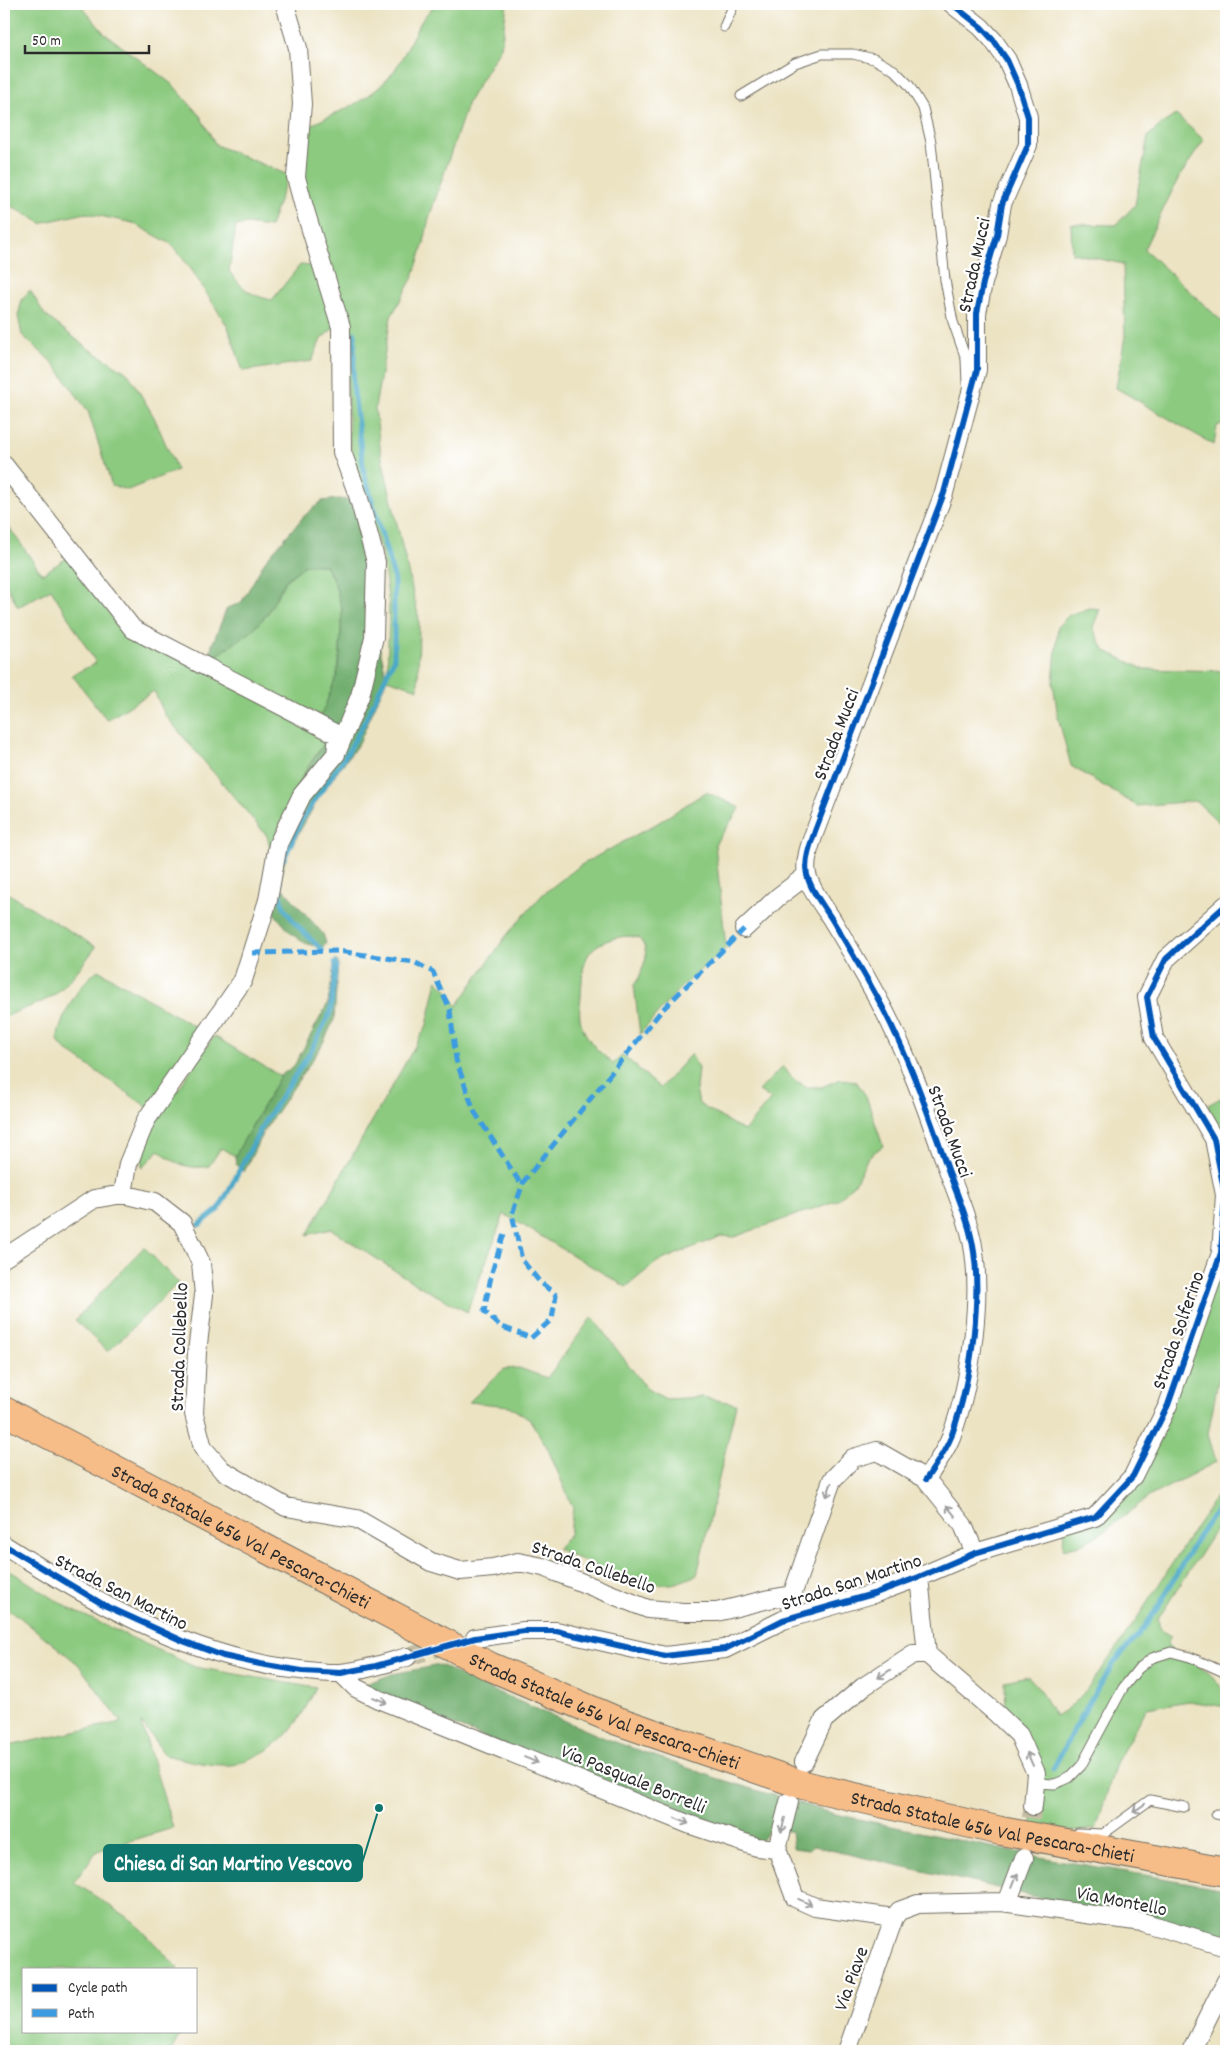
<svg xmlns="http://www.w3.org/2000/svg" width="1230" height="2055" viewBox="0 0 1230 2055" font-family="Dekko,sans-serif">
	<rect width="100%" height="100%" fill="#fff"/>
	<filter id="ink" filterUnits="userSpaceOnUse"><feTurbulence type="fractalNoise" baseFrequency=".02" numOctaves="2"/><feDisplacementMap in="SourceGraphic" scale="10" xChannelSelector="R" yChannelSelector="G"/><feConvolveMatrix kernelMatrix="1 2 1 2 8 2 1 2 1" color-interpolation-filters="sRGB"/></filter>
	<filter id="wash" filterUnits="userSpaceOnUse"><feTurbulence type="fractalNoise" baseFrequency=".0096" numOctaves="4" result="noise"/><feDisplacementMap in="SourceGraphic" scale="20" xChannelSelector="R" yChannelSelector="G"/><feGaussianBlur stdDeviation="1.12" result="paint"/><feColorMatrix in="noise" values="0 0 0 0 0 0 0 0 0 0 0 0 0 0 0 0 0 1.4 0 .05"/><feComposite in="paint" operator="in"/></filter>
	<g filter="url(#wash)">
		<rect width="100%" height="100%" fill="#ece3c3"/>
		<!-- green -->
		<path fill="#8cca80" stroke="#5c7a56" d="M4,4h79v4l21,25 69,52 27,31 16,29 72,30 -18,52 -23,-3 -11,2 -7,45c14,18 20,24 43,29l28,-35 15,1 20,61 -14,12 -9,22 -69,10 -15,-44 -37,-58 -20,-25 -38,-21 -47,-10 -41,9 -2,2 -39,-22z
			M437,4h70l-6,43 -33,55 -39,116 -5,25 -11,34 -22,40 -16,91 6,46 38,165 -1,70 -31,-10 2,-74 -7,-50 -25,-79 -8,-38 -2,-61 -48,-203 6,-46c33,-17 66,-26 89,-57 16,-22 21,-50 43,-67z
			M1176,115l28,25 -26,39 -34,70 82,76v98l-9,3 -3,19 -98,-57 9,-52 -2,-72 -51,-11 -1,-29 45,1 19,-20 13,-69 15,-13z
			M30,290l15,25 41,32 42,26 26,44 23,53 -49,20 -16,-4 -24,-75 -34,-47 -32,-29 -4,-19 4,-16z
			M4,520l38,54 28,-18 55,72 201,104 2,8c-28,30 -43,73 -57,111l-4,-15 -102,-121 -11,-24 -47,29 -35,-45 24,-12 -45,-74 -33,18 -14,-26z
			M305,565h20l9,16 8,28 -2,43 -3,23 -16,41 -112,-55 43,-30 15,-17 19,-34z
			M1090,608l10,1 -7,19 11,22 39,19 83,2v158l-30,-28 -59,5 -66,-40 -13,-49 -5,-34 5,-57 11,-11z
			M706,792l34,16 -25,36 11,104 -45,39 -41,47 -6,-49 5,-7 7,-20 -1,-11 -6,-9c-10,-3 -19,-2 -30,2 -28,9 -26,30 -28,56 -1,11 -3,20 1,30 6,17 19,27 31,38l10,-9 37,33 31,-34 7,14 -2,21 3,15 45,27 27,-32 -12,-8 24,-25 10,13 14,8h15l18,-8 16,2 10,15 17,50 -15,11 -13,26 -17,17 -104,37 -13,-1 -64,26 -31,25 -122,-73 -37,98 -53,-29 -83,-54 -24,6 120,-210 10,-45 9,9 11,17 49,-70 37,-42 38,-29 75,-41z
			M4,891l92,56c-10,13 -30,40 -42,48 -15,11 -34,13 -50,23z
			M98,970l106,62 -54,77 -88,-62 -5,-9c6,-24 20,-53 41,-68z
			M214,1036l66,40 -45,80 -14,-8 -12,18c-21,4 -34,-2 -50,-16l-17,18 -1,-18 5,-13z
			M1226,1095v62l-18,-52z
			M144,1247l34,36 -70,69 -33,-32z
			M1226,1249v109l-8,23 -10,53 8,28 -66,34 -47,36 -20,12 -20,5 1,-21 33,-11 38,-40z
			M592,1317l55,72 19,10 36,-2 34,7 -39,171c-8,3 -18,8 -26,9 -40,1 -78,-19 -114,-35l13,-15 3,-26 -26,-61 -17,-27 -21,-14 -40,-4 35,-33 15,-1 28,10z
			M1226,1483v31l-68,105 2,11 11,6 -4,8 9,13 17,6 16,10 17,21v13l-37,-6 -42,7 -31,55 -20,66c-21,4 -43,0 -65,-2l8,-47 -33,-63 -1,-36 23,-5 9,10 18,30c26,-13 42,-41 59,-64 39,-55 72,-114 112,-169z
			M4,1567l66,42 125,58 121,21c-16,33 -31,57 -67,71 -6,2 -13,6 -18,6 -22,1 -45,-5 -66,-10l-24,-33 32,106 -76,23 -23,31 60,40 45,47h-155v62h158l-11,20h-167v-304l117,-25 -43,-58 -61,-49 -13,-7z"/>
		<!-- forest -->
		<path fill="#71ae6e" stroke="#4e6c4c" d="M339,499l9,1 12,19 11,62 7,59 9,39 -28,64 -38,51 -35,61 -7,29 44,50 3,9 -2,3c-25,2 -36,-17 -51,-34l13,-103 18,-34 17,-27 7,-8 -7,-24 16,-41 3,-23 2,-43 -8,-28 -9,-16h-20l-19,15 -19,34 -15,17 -43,30 3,-16 15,-37 14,-5 24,-42 39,-45 18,-15z
			M335,960l3,2 -4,58 -13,27 -58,85 -19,40 -8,-7 -1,-9 45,-80 14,-10 34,-63z
			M440,1665l24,13 143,61 109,39 119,36 193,41 198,34v51l-413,-94 -5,4 -15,-2 -2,-17h-23l-11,15 -399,-159 34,-13z"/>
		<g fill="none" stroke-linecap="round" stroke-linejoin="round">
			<!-- stream -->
			<path stroke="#49a8c8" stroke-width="5" d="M284,859l17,-38 47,-69 19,-35 27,-58v-82l-30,-104 -11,-89 2,-51
				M280,882c-5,28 24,50 42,68
				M199,1225l20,-16 46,-88 45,-68 20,-40 6,-48 -1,-2
				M1053,1769c19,-36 38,-72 61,-106 11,-15 26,-28 36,-44 27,-39 43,-85 76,-119"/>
		</g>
	</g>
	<g filter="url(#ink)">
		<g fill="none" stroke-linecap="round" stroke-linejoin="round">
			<!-- street-tunnel -->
			<path stroke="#c5bea5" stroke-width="18" stroke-dasharray="18 9" stroke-linecap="butt" d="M407,1657l45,-13
				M1026,1845l7,-39"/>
			<!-- lane casing -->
			<g stroke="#6f6b60" stroke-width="11">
				<path id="lane" d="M724,27l10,-23
					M741,96l54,-33 27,-9h31l21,5 20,11 15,15 14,23 8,34 14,138 8,42 13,37 1,25
					M1035,1783l20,1 14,-6 12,-12 42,-78 15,-19 14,-11 19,-6 19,5 36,16
					M1216,1814l10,2
					M1078,1833l25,1 47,-34 34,7"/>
			</g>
			<!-- street casing -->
			<g stroke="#6f6b60" stroke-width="20">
				<path id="street" d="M285,4l13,44 4,56 -6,73 8,30 37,120 1,125 16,43 18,67 -2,75 -14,59 -22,53
					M4,465l129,164 205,106 -2,19 -34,41 -24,49 -10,56 -25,80 -97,140 -18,44 -5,30
					M744,929l34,-32 29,-22
					M4,1258l90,-59 29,-5 32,8 27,21 19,40 3,32 -7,57 -3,62 9,34 19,22 64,37 71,12 74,43 29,9 33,-3 25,-6 25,5 105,42 35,3h34l52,-13 23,-4
					M926,1479c9,-13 19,-27 25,-42 20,-54 34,-149 19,-205 -6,-23 -16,-45 -24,-68 -20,-57 -40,-114 -69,-167 -15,-27 -30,-53 -46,-79 -8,-13 -20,-27 -24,-43 -3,-14 3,-30 8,-44l129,-338 33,-123v-57l6,-30 14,-48 5,-31 26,-59v-28l-10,-32 -11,-25 -14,-20 -12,-13 -29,-23
					M4,1545c86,55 177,107 280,123 18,2 38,6 56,5 23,-2 46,-10 67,-16
					M919,1577l8,77
					M789,1604l43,-124 21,-22 24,-7 49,28 37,46 12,28
					M475,1638l49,-7h32l109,25 60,-7 58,-29 90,-26 46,-17 56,-24 120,-36 38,-41 35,-71 53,-152 4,-58 -11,-56 -60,-101 -7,-41 19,-38 60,-54
					M341,1673l15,15 22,11 310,125 69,23 20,2 18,49 20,9 79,11
					M804,1762l20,-42 39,-33 50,-33h14l70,60 22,21 17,38 -3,33
					M777,1849l12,-47
					M1007,1903l17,-45
					M847,2051l47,-133 5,-7 19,-7 84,-2 140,20 84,25
					M1191,2051l35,-70"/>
			</g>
			<!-- highway casing -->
			<g stroke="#6f6b60" stroke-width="30">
				<g id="highway">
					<path id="s1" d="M4,1411l485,255 126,54 188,65 198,46 225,41"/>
				</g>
			</g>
			<!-- lane -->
			<use href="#lane" stroke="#fff" stroke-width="9"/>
			<!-- street -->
			<use href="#street" stroke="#fff" stroke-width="18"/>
			<!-- highway -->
			<use href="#highway" stroke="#f7bd88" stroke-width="28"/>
			<!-- quiet -->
			<path stroke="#3d9ce1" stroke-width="5" stroke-dasharray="10 5" stroke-linecap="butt" d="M252,953l86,-2 76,11 19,10 17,38 6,50 18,51 48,75
				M504,1234l-12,38 -8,39 16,15 31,12 21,-19 4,-24 -17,-14 -17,-21 -10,-46 12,-33 138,-171 82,-81"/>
			<!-- cycleway casing -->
			<g stroke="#fff" stroke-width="9">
				<path id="cycleway" d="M926,1479c9,-13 19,-27 25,-42 20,-54 34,-149 19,-205 -6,-23 -16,-45 -24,-68 -20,-57 -40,-114 -69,-167 -15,-27 -30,-53 -46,-79 -8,-13 -20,-27 -24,-43 -3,-14 3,-30 8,-44l129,-338 33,-123v-57l6,-30 14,-48 5,-31 26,-59v-28l-10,-32 -11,-25 -14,-20 -12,-13 -29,-23
					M4,1545l100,60 79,36 40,15 37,8 42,7 39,2 35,-7 99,-28 49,-7h32l109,25 60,-7 58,-29 90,-26 46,-17 56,-24 120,-36 38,-41 35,-71 53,-152 4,-58 -11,-56 -60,-101 -7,-41 19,-38 60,-54"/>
			</g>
			<!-- cycleway -->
			<use href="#cycleway" stroke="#0057b8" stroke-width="6"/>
		</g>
		<!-- one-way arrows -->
		<defs><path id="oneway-shaft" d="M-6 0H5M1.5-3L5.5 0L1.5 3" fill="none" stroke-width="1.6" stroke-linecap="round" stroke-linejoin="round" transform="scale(1.25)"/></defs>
		<g stroke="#a0a0a0">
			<use href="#oneway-shaft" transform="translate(829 1490) rotate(109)"/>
			<use href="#oneway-shaft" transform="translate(951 1511) rotate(-129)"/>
			<use href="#oneway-shaft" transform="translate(884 1674) rotate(147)"/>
			<use href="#oneway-shaft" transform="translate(380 1700) rotate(23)"/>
			<use href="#oneway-shaft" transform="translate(1030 1759) rotate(-114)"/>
			<use href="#oneway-shaft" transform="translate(531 1760) rotate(22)"/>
			<use href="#oneway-shaft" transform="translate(1139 1808) rotate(145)"/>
			<use href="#oneway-shaft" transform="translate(682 1821) rotate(22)"/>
			<use href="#oneway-shaft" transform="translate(783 1825) rotate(105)"/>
			<use href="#oneway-shaft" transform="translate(1015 1880) rotate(-68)"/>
			<use href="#oneway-shaft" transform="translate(805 1902) rotate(24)"/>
		</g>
	</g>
	<g text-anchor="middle" stroke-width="4.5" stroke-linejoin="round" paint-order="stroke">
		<!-- street labels -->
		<g font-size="20" fill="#2b2b2b" stroke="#fff">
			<text transform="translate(973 265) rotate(-78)" y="7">Strada Mucci</text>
			<text transform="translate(835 734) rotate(-69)" y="7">Strada Mucci</text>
			<text transform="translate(951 1131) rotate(70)" y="7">Strada Mucci</text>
			<text transform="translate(1177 1330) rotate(-71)" y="7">Strada Solferino</text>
			<text transform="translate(178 1347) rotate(-88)" y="7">Strada Collebello</text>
			<text dy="7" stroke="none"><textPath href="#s1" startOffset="268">Strada Statale 656 Val Pescara-Chieti</textPath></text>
			<text transform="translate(594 1566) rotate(19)" y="7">Strada Collebello</text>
			<text transform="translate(851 1581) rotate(-18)" y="7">Strada San Martino</text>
			<text transform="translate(122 1591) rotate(27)" y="7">Strada San Martino</text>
			<text dy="7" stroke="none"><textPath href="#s1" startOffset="672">Strada Statale 656 Val Pescara-Chieti</textPath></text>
			<text transform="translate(634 1778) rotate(22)" y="7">Via Pasquale Borrelli</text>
			<text dy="7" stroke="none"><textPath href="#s1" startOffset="1078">Strada Statale 656 Val Pescara-Chieti</textPath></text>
			<text transform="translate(1122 1900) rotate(11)" y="7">Via Montello</text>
			<text transform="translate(850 1978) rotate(-70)" y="7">Via Piave</text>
		</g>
	</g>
	<!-- callouts -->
	<path fill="none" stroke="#0f766e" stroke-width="2" d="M379 1808L362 1863"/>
	<circle fill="#0f766e" stroke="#fff" stroke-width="2" cx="379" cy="1808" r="5"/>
	<rect fill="#0f766e" stroke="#0f766e" stroke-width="2" x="104" y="1845" width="258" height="36" rx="5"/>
	<g font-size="21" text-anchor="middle" font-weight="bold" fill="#fff">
		<text x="233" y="1870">Chiesa di San Martino Vescovo</text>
	</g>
	<!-- margin -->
	<rect width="1230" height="2055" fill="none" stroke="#fff" stroke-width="20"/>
	<!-- legend -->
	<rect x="22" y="1968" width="175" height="65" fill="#ffffff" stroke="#aaaaaa"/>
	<rect x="32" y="1984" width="25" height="8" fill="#0057b8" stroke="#aaaaaa"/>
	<text x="68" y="1992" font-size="15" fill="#2b2b2b">Cycle path</text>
	<rect x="32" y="2009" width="25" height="8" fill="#3d9ce1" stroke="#aaaaaa"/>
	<text x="68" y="2018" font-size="15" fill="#2b2b2b">Path</text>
	<!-- scale -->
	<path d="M25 45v8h124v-8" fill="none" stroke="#2b2b2b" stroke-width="2.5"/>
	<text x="32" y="45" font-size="15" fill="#2b2b2b" stroke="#ffffff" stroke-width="4" paint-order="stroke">50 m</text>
</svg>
